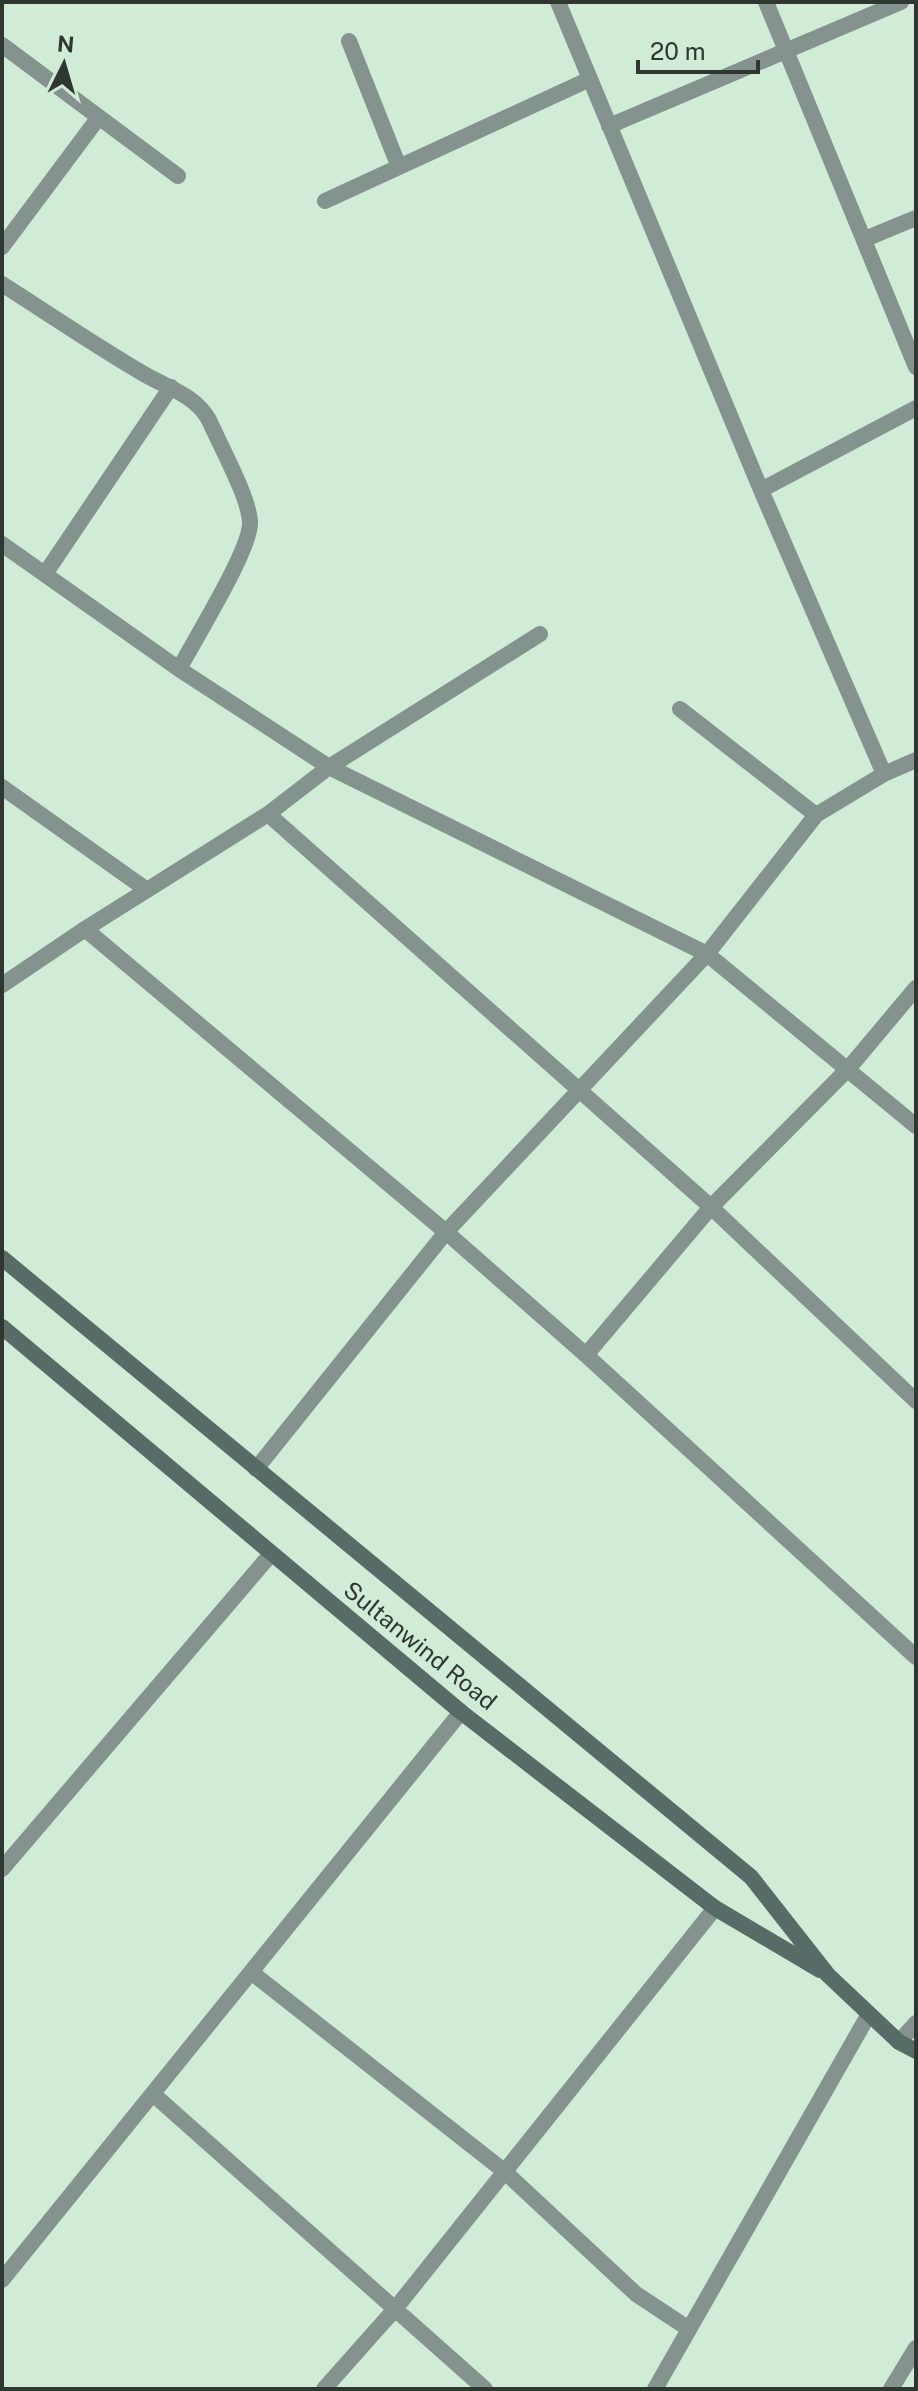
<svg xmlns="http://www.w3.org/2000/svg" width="918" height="2391" viewBox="0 0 918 2391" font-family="'Public Sans',sans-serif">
	<rect width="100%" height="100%" fill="#d0ebd6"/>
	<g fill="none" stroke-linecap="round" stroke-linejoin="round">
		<!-- street -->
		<path stroke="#84938e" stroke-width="16" d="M558,2l203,488 123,284
			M766,2l150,365
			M349,41l50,126
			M2,45l176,131
			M609,126l292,-124
			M325,201l265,-122
			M865,239l51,-21
			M2,247l97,-130
			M2,284c47,30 94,62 142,90 24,14 51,21 65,46 10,23 42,81 41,104 -1,28 -55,115 -71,145
			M761,490l155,-82
			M2,544l177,125 150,98 378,187 109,-139 68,-41 32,-14
			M45,574l126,-187
			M680,709l136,106
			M2,787l145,103
			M268,814l443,393 205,194
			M85,929l361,303 140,123 330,302
			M2,985l83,-56 183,-115 61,-47 211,-133
			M586,1355l125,-148 137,-138 68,-81
			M256,1469l190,-237 261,-278 209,172
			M2,1869l269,-315
			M251,1972l253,199 132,123 53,35
			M899,2042l17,-19
			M153,2094l332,295
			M2,2280l459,-568
			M324,2389l71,-80 320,-401
			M655,2389l214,-375
			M891,2389l25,-41"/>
		<!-- secondary -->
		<path stroke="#576c66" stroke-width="16" d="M2,1258l749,619 77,98 71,67 17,9
			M2,1327l459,385 254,196 105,62"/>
	</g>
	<g text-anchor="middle" stroke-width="8" stroke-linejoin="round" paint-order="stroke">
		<!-- street labels -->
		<g font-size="24" fill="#2e3830" stroke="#d0ebd6">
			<text transform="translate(420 1646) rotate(39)" y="8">Sultanwind Road</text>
		</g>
	</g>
	<!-- border -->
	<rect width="918" height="2391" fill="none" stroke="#2e3830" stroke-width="8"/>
	<!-- north arrow -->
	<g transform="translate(64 64) rotate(5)" stroke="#d0ebd6" stroke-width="6" paint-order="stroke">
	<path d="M0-6L14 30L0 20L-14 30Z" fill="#2e3830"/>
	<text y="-12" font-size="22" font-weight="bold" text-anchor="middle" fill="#2e3830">N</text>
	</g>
	<!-- scale -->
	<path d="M638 60v12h120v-12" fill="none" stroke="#2e3830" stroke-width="4"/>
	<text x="650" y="60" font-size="24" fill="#2e3830" stroke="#d0ebd6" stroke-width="6" paint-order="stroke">20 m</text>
</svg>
